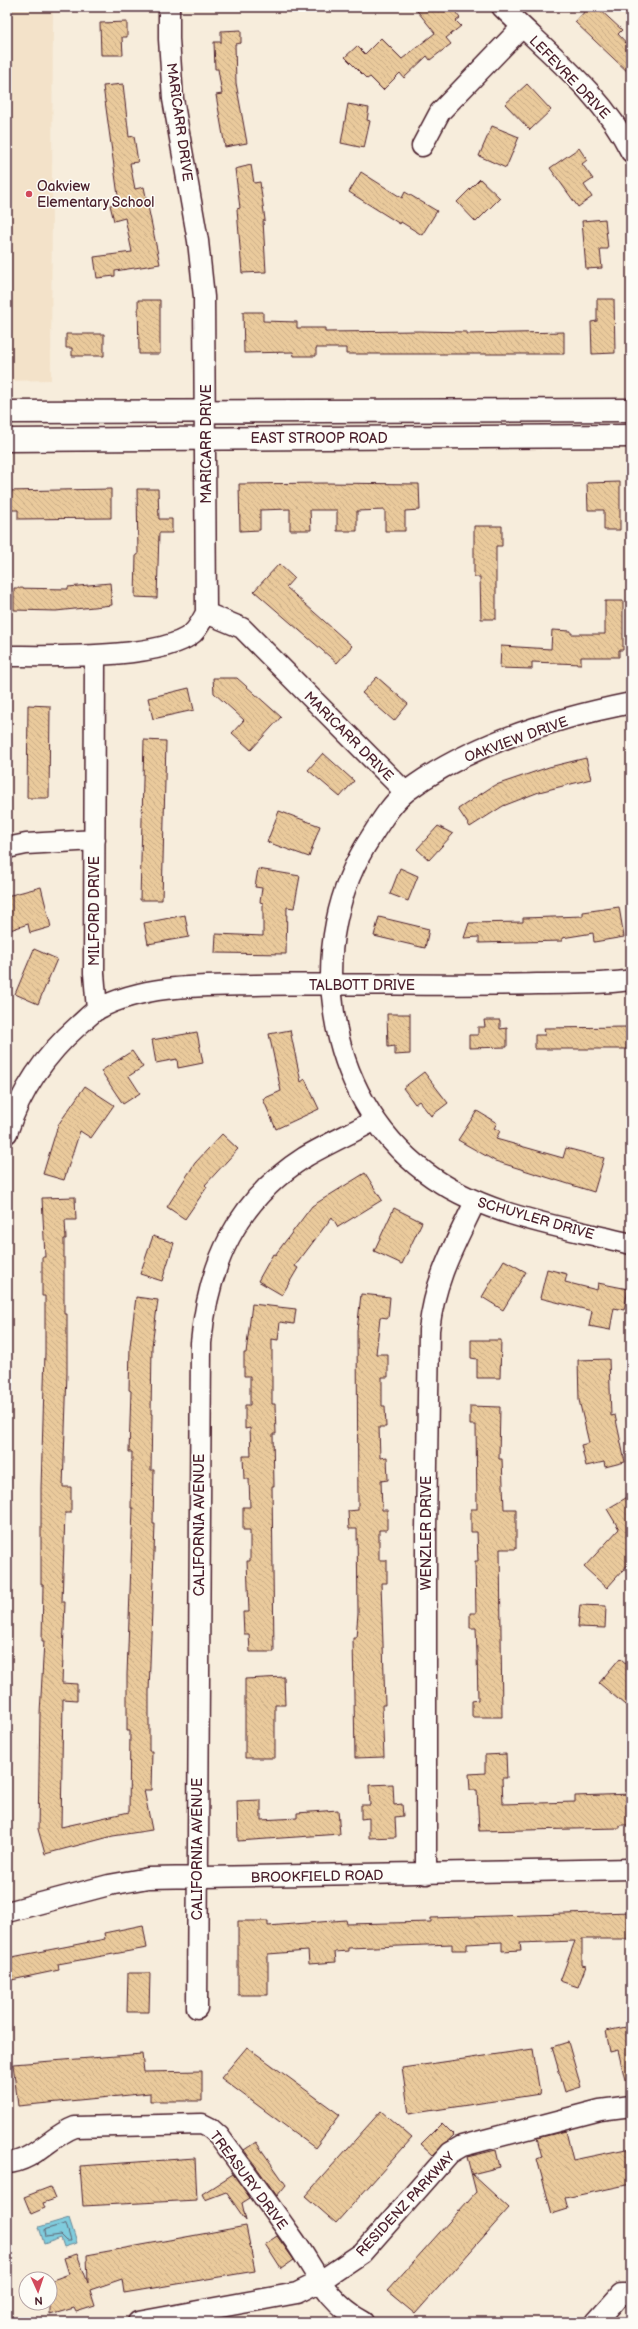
<svg xmlns="http://www.w3.org/2000/svg" width="638" height="2329" viewBox="0 0 638 2329" font-family="'Balsamiq Sans',sans-serif">
	<defs>
		<pattern id="building-back-hatch" width="6" height="6" patternUnits="userSpaceOnUse"><rect width="6" height="6" fill="#eaca9c"/><path d="M-1 5l2 2M0 0l6 6M5-1l2 2" fill="none" stroke="#caad87"/></pattern>
	</defs>
	<rect width="100%" height="100%" fill="#f7eddc"/>
	<filter id="ink" filterUnits="userSpaceOnUse"><feTurbulence type="fractalNoise" baseFrequency=".025" numOctaves="2"/><feDisplacementMap in="SourceGraphic" scale="8" xChannelSelector="R" yChannelSelector="G"/><feConvolveMatrix kernelMatrix="1 2 1 2 8 2 1 2 1" color-interpolation-filters="sRGB"/></filter>
	<g filter="url(#ink)">
		<!-- built -->
		<path fill="#f3e2c9" d="M7,7h46l-2,373 -44,1z"/>
		<!-- water -->
		<path fill="#7fccdd" stroke="#6a8796" d="M69,2218l8,25 -13,4 -3,-9 -17,6 -5,-17z"/>
		<g fill="none" stroke-linecap="round" stroke-linejoin="round">
			<!-- shore -->
			<path stroke="#5f6472" stroke-width="1" d="M66,2224l5,17h-4l-6,-6 -15,2 -1,-7z"/>
		</g>
		<!-- building -->
		<path fill="url(#building-back-hatch)" stroke="#4a1f2b" d="M414,7h37l9,11 -4,3 5,5 -15,12 5,6 -21,16 -3,-4 -23,22 -4,-5 -17,17 -13,-13 -3,2 -22,-22 12,-11 8,8 16,-16 21,21 33,-26z
			M589,7h8l25,23 -4,4 13,14v27l-56,-53z
			M127,22v15h-5l1,18h-22l-1,-32z
			M241,30v13l-6,1 1,39 11,60 -22,4 -9,-52 6,-1 -4,-25h-3l-1,-27h7v-11z
			M123,84l6,53 5,-1 4,26 -8,1 5,26 9,-2 16,77 -45,7v5l-18,2 -3,-21 38,-5 -7,-34 -11,3 -4,-16 9,-2 -16,-117z
			M527,84l24,26 -21,20 -25,-26z
			M348,104l21,4 -2,12 3,1 -6,27 -23,-5z
			M492,126l27,11 -13,31 -27,-12z
			M579,148l8,12 -5,4 11,15 -9,6 8,12 -14,10 -28,-39z
			M251,165l3,18 6,-1 5,38 -2,1 3,51 -24,1 -5,-64 3,-1 -5,-39z
			M361,172l41,26 3,-6 32,19 -15,24 -21,-13 -1,2 -51,-32z
			M480,179l20,19 -24,24 -19,-20z
			M605,219l3,30h-8l2,19 -16,1 -4,-48z
			M597,299h17l1,54 -23,1 -1,-32 6,-1z
			M138,300h22v54h-21z
			M243,312h20v9l34,1v6h28v4l94,-1 48,1v2l97,-2v22h-218v-6h-30v8h-22l-1,-4 -49,1z
			M66,334h38v22h-32v-8h-6z
			M620,482v48h-16v-20h-16l-1,-27z
			M325,483l94,1 1,26 -15,1v20h-20v-21l-28,1v20h-20v-21h-27l1,20h-21v-21l-30,1v20l-20,1 -1,-47z
			M111,489v29l-93,1v-9h-11v-19z
			M137,489h21l1,30h13v14h-13l-2,65 -22,-1 1,-42h2z
			M474,526h28v20h-6v73h-15l-1,-42h-6z
			M279,564l15,14 -8,9 66,59 -15,17 -83,-72z
			M110,583l2,22 -56,6 -42,-1v-22l54,1v-2z
			M605,601h18v49h-4v7h-38v7l-49,-2v7l-32,-1 1,-22 50,3 1,-19 19,1v3h34z
			M377,677l31,27 -14,17 -32,-28z
			M213,678h24l44,39 -30,33 -19,-17 12,-13 -30,-27z
			M189,688l5,22 -41,9 -5,-21z
			M28,705l22,1 -1,92h-22z
			M144,740l22,1 -4,159h-22z
			M323,753l31,28 -14,16 -32,-27z
			M586,758l5,21 -52,13 -36,14 -33,21 -12,-18 35,-23 56,-19z
			M279,811l41,15 -11,31 -42,-15z
			M438,826l15,8 -24,26 -12,-11z
			M400,868l18,8 -10,25 -18,-7z
			M258,869l42,7 -6,32 -7,-1 -1,47 -71,-1 1,-19 47,2v-33l-3,-1 2,-14 -7,-1z
			M41,887l10,40 -21,6 -2,-9 -21,7v-35z
			M619,907l5,30 -30,5 -1,-9 -31,5v3l-83,2v-6l-15,1 5,-15 54,-1v-4l60,-2v-4z
			M185,915l4,22 -41,7 -4,-21z
			M379,917l50,12 -4,19 -51,-12z
			M34,949l23,10 -19,45 -23,-10z
			M387,1014h23v40l-15,1v-9l-7,1z
			M484,1020h16v9l7,-1v19l-38,1v-13h9v-8h7z
			M627,1027v22h-92v-14h10l-1,-7z
			M290,1030l11,52 4,-3 14,30 -43,20 -13,-30 18,-8 -12,-57z
			M197,1032l6,31 -25,5 -1,-9 -21,4 -4,-23z
			M132,1051l11,16 -14,9 11,17 -17,11 -22,-33z
			M424,1072l24,31 -17,13 -12,-15 -4,3 -12,-16z
			M85,1086l29,19 -23,33 -11,-7 -16,49 -21,-6 15,-49z
			M477,1111l20,12 -3,5 6,3 -4,8 67,19 3,-10 38,10 -10,34 -99,-31 -37,-21z
			M222,1134l16,15 -33,36 2,2 -22,32 -18,-12 28,-44z
			M365,1173l17,27 -44,27 -6,-10 -37,49 3,2 -16,27 -24,-14 15,-27 2,1 37,-49z
			M75,1197l1,23h-11l1,19h-2v75h3v59l-4,114h8v26h-6l-3,89h3l-3,81 15,1v16l-14,-1 -2,128 68,-15 1,-81h-3v-56l6,-167h-2l1,-56h-3l2,-61 -2,-1 1,-44 6,-49 22,3 -6,46 -1,68h1l-1,56h3l-1,54h2l-6,168v59h3l-1,39h-7l8,40 -39,6 -68,18 -7,-25 2,-115 4,-73h-2l1,-56h-2v-97l4,-136v-56h-3v-39h3l-3,-59z
			M394,1208l28,14 -20,42 -28,-13z
			M153,1236l21,7 -12,38 -22,-7z
			M504,1260l22,12 -23,38 -21,-13z
			M547,1269l20,5 -2,8 32,8 1,-7 30,6 -4,21 -10,-2 -4,22 -21,-4 3,-15 -52,-13z
			M361,1294l29,3 -2,21 -8,-1 -4,37h12v23h-6v29h3l1,21h-7l1,31 7,-1 1,23 -7,1 1,29h5v20h-8v30h8v23h-6l4,122h-3l2,52 -29,1 -2,-120h3l2,-25 -1,-84h-8l-1,-18 10,-1 -1,-179z
			M252,1304l44,5 -2,15 -14,-2 -2,18 -6,-1v65h3l1,30h-3l1,52h-2l2,166h-24l-1,-18h-5l-1,-22h6l-2,-51h3v-31h-7v-23h7l-1,-28h-5l-1,-23h8l-1,-28 -5,1v-24h5v-29h-6v-23h2z
			M471,1340h30l-1,38h-23v-19l-6,-1z
			M609,1359l2,57 4,-1 10,47 -20,5 -1,-5 -18,4 -5,-21 8,-2 -10,-43 -1,-40z
			M470,1406l30,1 -1,52h3l2,50h12v40h-16l2,168h-30v-16l6,-1 -1,-47 -1,-25h-6v-15h6l-1,-52h3l-1,-29h-6v-23h6l-1,-84h-6z
			M631,1495v66l-24,27 -23,-21 35,-38 -12,-20z
			M580,1605l26,1 -1,22 -27,-1z
			M620,1658l11,10v42l-32,-27z
			M284,1677l1,28h-10v53h-30v-79z
			M506,1754l1,24h-5l1,26 72,-2v-6l56,-2v31h-11v3l-141,3 -2,-41h-7l-1,-16 16,-1v-18z
			M393,1784l1,21 8,-1 1,12 -8,1 1,20 -27,1v-20l-8,1v-14h9l-1,-20z
			M261,1800v20l36,-2v-5l41,-3 2,24 -102,7 -1,-40z
			M631,1912v27h-49v26l4,1 -8,21 -18,-6 15,-40 -55,2 1,7 -19,1v-9l-35,2v6h-15v-6l-104,4v3l-13,1 1,10 -27,2 -1,-13 -40,3v41h-30v-74h30v5l78,-6 1,4 84,-2v-4z
			M143,1925l4,23 -89,16 1,6 -52,11v-23l98,-19 -1,-6z
			M128,1973h22l-1,39h-22z
			M631,2026v54h-6l-7,-30 -8,2 -4,-21z
			M568,2042l13,45 -16,5 -13,-45z
			M247,2047l93,68 -25,33 -94,-70z
			M533,2049l7,45 -131,20 -7,-46z
			M142,2054l2,18 58,-1v30h-52v-8l-132,13 -5,-42z
			M381,2111l31,27 -76,85 -31,-27z
			M442,2123l12,12 -21,20 -12,-11z
			M566,2131l7,29 58,-12v36l-66,14 3,11 -16,5 -15,-55 5,-2 -5,-19z
			M256,2142l30,43 -9,11 -33,-46z
			M496,2150l4,17 -28,7 37,34 -94,106 -28,-23 89,-99 -9,-35z
			M195,2158l2,42 -114,6 -3,-40z
			M233,2174l17,24 -8,5 4,18 -20,-29 -21,8 -3,-6z
			M50,2187l5,12 -12,4 2,5 -14,6 -7,-17z
			M246,2226l9,45 -131,22 -2,-14 -32,11 5,16 -19,6 -2,-4 -24,7v-34l19,-7 -5,-16 13,-4 11,29 -1,-28z
			M277,2236l17,24 -13,9 -16,-25z"/>
		<g fill="none" stroke-linecap="round" stroke-linejoin="round">
			<!-- minor casing -->
			<g stroke="#4a1f2b" stroke-width="23">
				<path id="minor" d="M502,7c45,45 101,87 129,145
					M422,146l18,-34 82,-85
					M206,613l36,15 163,164
					M7,656c41,0 156,4 186,-23 6,-6 9,-13 13,-20l-2,-316 -6,-56 -25,-142 -4,-60v-32
					M95,656l-1,317 3,37
					M631,703c-75,15 -163,42 -224,88 -15,12 -26,30 -36,46 -69,104 -47,259 54,335 58,44 136,54 206,72
					M7,848l19,-4 69,-4
					M7,1133c14,-43 38,-78 72,-108 6,-5 12,-12 19,-16 47,-25 106,-23 157,-24 94,-2 188,1 282,-1 31,-1 64,1 94,-4
					M426,1874v-344l3,-200c6,-51 24,-82 46,-128
					M7,1912l102,-27 39,-7 483,-9
					M197,2008l4,-665c7,-78 35,-142 104,-186 22,-13 47,-24 70,-37
					M7,2163c28,-2 43,-27 68,-36l127,-3 8,4 9,8c25,34 49,67 73,101 24,33 33,64 72,85
					M138,2322l159,-29 22,-11 43,-29 88,-100 12,-7 138,-36 31,-4
					M596,2322l25,-28h10"/>
			</g>
			<!-- secondary casing -->
			<g stroke="#4a1f2b" stroke-width="25">
				<path id="secondary" d="M7,412l624,-2
					M7,440l624,-4"/>
			</g>
			<!-- minor -->
			<use href="#minor" stroke="#fdfcf7" stroke-width="20"/>
			<!-- secondary -->
			<use href="#secondary" stroke="#fdfcf7" stroke-width="22"/>
		</g>
	</g>
	<!-- markers -->
	<circle fill="#d1495b" stroke="#fdfcf7" stroke-width="1.5" cx="29" cy="194" r="4"/>
	<g text-anchor="middle" stroke-width="3" stroke-linejoin="round" paint-order="stroke">
		<!-- street labels -->
		<g font-size="14" fill="#4a1f2b" stroke="#fdfcf7">
			<text transform="translate(570 77) rotate(46)" y="5">LEFEVRE DRIVE</text>
			<text transform="translate(180 122) rotate(82)" y="5">MARICARR DRIVE</text>
			<text x="319" y="443">EAST STROOP ROAD</text>
			<text transform="translate(206 444) rotate(-90)" y="5">MARICARR DRIVE</text>
			<text transform="translate(349 736) rotate(45)" y="5">MARICARR DRIVE</text>
			<text transform="translate(516 739) rotate(-20)" y="5">OAKVIEW DRIVE</text>
			<text transform="translate(94 911) rotate(-90)" y="5">MILFORD DRIVE</text>
			<text x="362" y="990">TALBOTT DRIVE</text>
			<text transform="translate(536 1218) rotate(16)" y="5">SCHUYLER DRIVE</text>
			<text transform="translate(199 1525) rotate(-90)" y="5">CALIFORNIA AVENUE</text>
			<text transform="translate(426 1533) rotate(-90)" y="5">WENZLER DRIVE</text>
			<text transform="translate(197 1849) rotate(-90)" y="5">CALIFORNIA AVENUE</text>
			<text transform="translate(317 1876) rotate(-1)" y="5">BROOKFIELD ROAD</text>
			<text transform="translate(249 2180) rotate(53)" y="5">TREASURY DRIVE</text>
			<text transform="translate(405 2204) rotate(-47)" y="5">RESIDENZ PARKWAY</text>
		</g>
		<!-- poi labels -->
		<g font-size="14" fill="#4a1f2b" stroke="#fdfcf7" text-anchor="start">
			<text x="37" y="191">Oakview<tspan x="37" dy="16">Elementary School</tspan></text>
		</g>
	</g>
	<!-- margin -->
	<rect width="638" height="2329" fill="none" stroke="#fdfcf7" stroke-width="24"/>
	<rect x="12" y="12" width="614" height="2305" fill="none" stroke="#4a1f2b" stroke-width="1.5" filter="url(#ink)"/>
	<!-- north arrow -->
	<g transform="translate(38 2291) rotate(177)"><circle r="19" fill="#fdfcf7" stroke="#b5a4a5"/>
	<path d="M0-3L7 15L0 10L-7 15Z" fill="#d1495b"/>
	<text y="-6" font-size="11" font-weight="bold" text-anchor="middle" fill="#4a1f2b">N</text>
	</g>
</svg>
